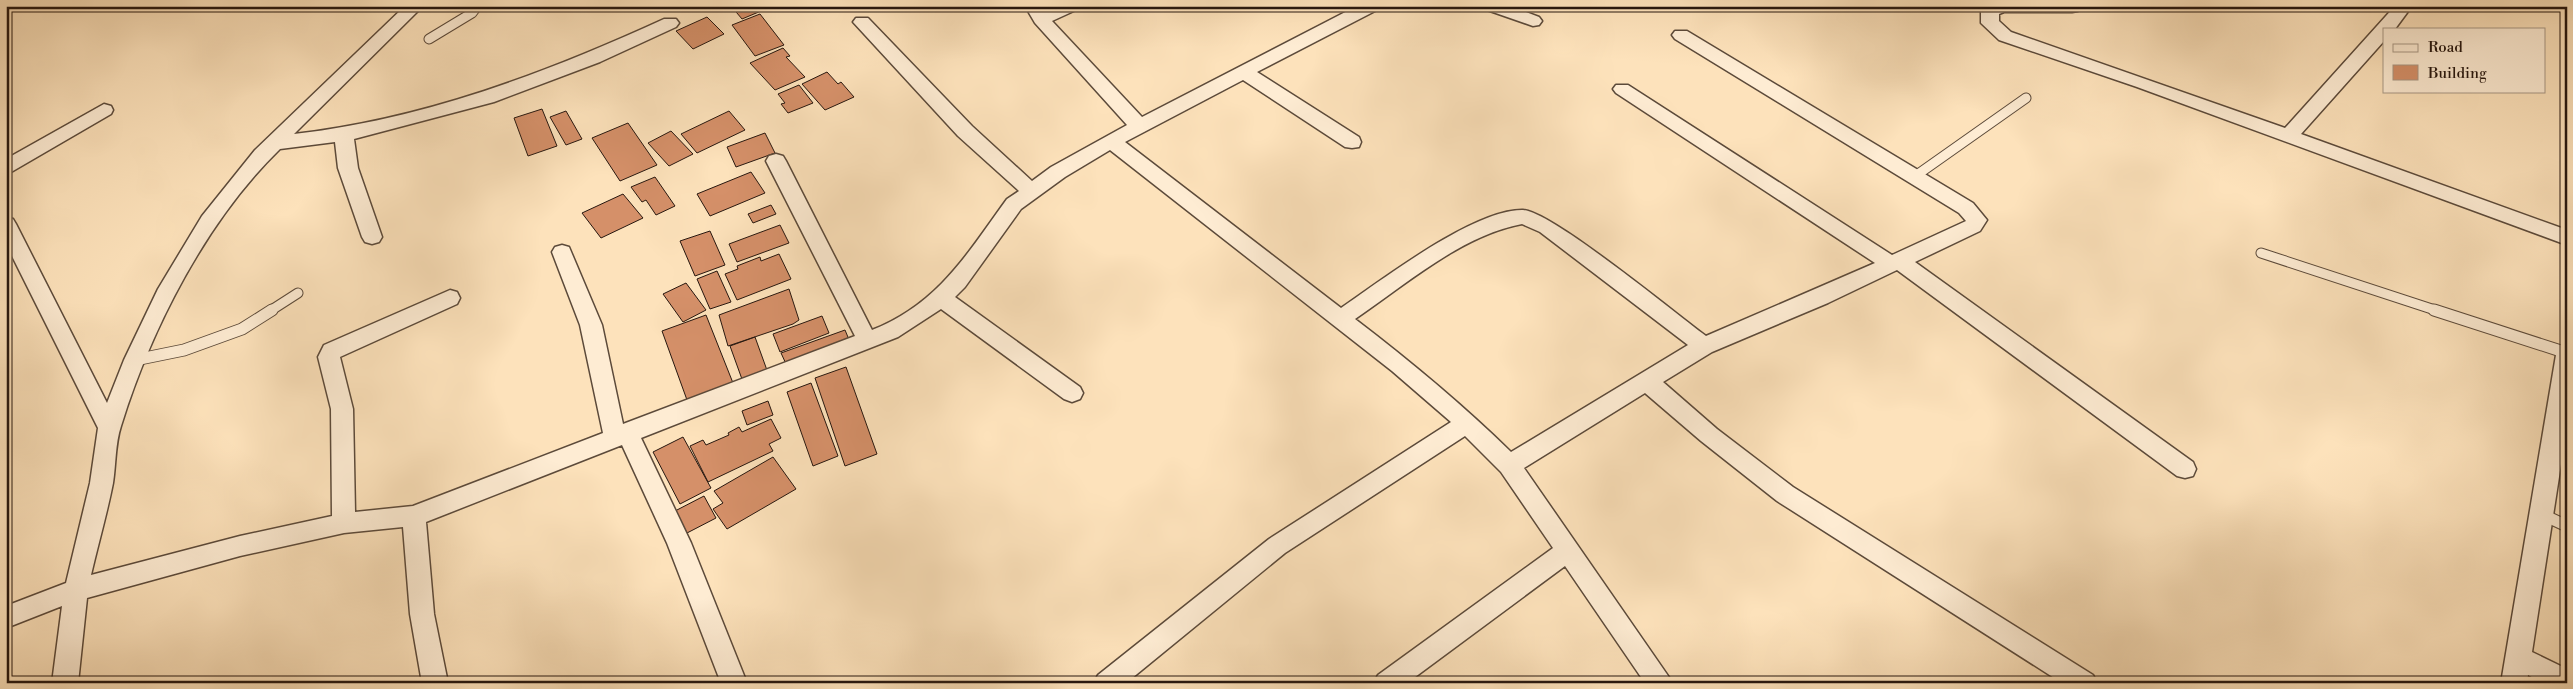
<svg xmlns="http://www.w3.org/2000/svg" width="2573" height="689" viewBox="0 0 2573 689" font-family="'Libre Bodoni',serif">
	<rect width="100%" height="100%" fill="#fde2bb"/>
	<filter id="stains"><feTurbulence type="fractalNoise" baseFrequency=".004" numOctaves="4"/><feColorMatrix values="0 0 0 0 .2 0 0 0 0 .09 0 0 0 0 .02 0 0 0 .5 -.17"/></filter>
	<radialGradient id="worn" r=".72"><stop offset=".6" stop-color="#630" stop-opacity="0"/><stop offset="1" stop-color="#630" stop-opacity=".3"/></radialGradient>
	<!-- building -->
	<path fill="#d59069" stroke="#27170f" d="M731,6h26l4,5 -19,8z
		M760,14l24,31 -29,11 -23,-31z
		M707,17l17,17 -31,15 -17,-18z
		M783,48l7,8 -4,1 19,20 -30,13 -25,-27z
		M827,72l11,12 3,-2 13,15 -29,13 -23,-26z
		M799,85l14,18 -25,10 -7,-9 4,-1 -7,-9z
		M542,109l15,37 -29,10 -14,-38z
		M566,111l16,28 -16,6 -16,-28z
		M729,111l16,19 -48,23 -16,-19z
		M628,123l29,42 -37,16 -28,-43z
		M671,131l22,23 -24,12 -21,-23z
		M765,133l10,20 -39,14 -9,-20z
		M751,172l14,21 -55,23 -13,-22z
		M655,177l20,29 -19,9 -10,-15 -4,2 -11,-15z
		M623,194l20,24 -42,20 -19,-25z
		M771,205l5,9 -23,9 -5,-9z
		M780,225l9,18 -52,19 -8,-18z
		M710,231l15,34 -30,11 -15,-35z
		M779,254l12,25 -54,21 -12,-26 13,-5 -1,-3 23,-9 1,4z
		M717,271l14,31 -21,7 -13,-30z
		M686,283l20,27 -23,12 -20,-28z
		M789,289l10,31 -6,4 -65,22 -9,-31z
		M706,315l27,68 -46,17 -25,-69z
		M822,316l7,17 -49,19 -7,-18z
		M845,330l5,12 -63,24 -6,-13z
		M755,337l13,36 -25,9 -13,-36z
		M846,367l31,87 -32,12 -30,-88z
		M811,383l27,73 -25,10 -26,-74z
		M768,401l5,14 -26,10 -5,-14z
		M771,419l10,19 -12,6 4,7 -65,31 -18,-36 13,-6 3,5 23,-10 -1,-2 11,-6 3,5z
		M683,437l28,51 -31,16 -27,-52z
		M773,457l23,32 -69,40 -14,-20 10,-6 -9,-12z
		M704,496l12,22 -29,15 -12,-22z"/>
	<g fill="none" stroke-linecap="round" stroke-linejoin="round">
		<!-- service-far1 casing -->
		<g stroke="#5c4a3a" stroke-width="11">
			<path id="service-far1" d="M429,39l43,-26 3,-4 -3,-3
				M1914,177l112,-79
				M2261,253l177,58
				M270,311l28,-18"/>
		</g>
		<!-- service casing -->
		<g stroke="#5c4a3a" stroke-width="13">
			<path id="service" d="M2434,310l133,43
				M135,360l49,-10 58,-21 30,-19
				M2552,445l15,6
				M2541,514l26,12"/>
		</g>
		<!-- minor casing -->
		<g stroke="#5c4a3a" stroke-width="3">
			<path id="minor" d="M405,6h18l-129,128c130,-15 252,-61 370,-115h12l3,4 -3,4 -76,35 -106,40 -140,37 4,29 24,69 -3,5 -7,2 -7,-2 -3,-5 -24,-69 -3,-26 -55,7c-74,72 -129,180 -159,277 -6,18 -5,38 -8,57 -6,31 -15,61 -22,92l149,-39 92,-20 -1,-107 -13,-52 6,-12 126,-55 7,2 3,6 -3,6 -117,53 13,52 2,103 58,-6 190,-73 -23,-108 -28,-73 3,-5 7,-2 7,2 33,78 21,99 232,-88 -89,-175 3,-5 7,-2 7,2 3,5 86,169c66,-26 95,-76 135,-131l12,-8 -61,-55 -105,-114 3,-4h12l104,108 60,55 19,-14 76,-42 -92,-102 -10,-17h17l3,5 10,-5h23l-2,4 -24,11 90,96 215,-111h22l-2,4 -120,62 102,65 2,5 -2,5 -7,1 -7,-1 -102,-67 -118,62 216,166c41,-28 133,-99 182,-98 28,1 153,104 183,126l169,-73 -259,-170 -3,-4 3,-4h12l264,170 74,-34 -7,-8 -284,-174 -3,-4 3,-4h12l286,172 14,17 -7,11 -65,31 278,200 3,7 -3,7 -8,2 -8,-2 -280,-206 -69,33 -116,49 -49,30 54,47 76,58 300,188 4,8h-35l-285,-182 -76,-60 -56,-48 -121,75 149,215h-28l-80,-117 -158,117h-33l4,-8 175,-127 -52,-76 -36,-36 -180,117 -159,130h-32l4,-8 171,-136 182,-117 -59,-51 -282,-221 -45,27 -44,32 -56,78 -10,10 125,90 3,6 -3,6 -8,3 -8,-3 -123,-90 -43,28 -257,101 50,105 56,140h-26l-54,-140 -45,-98 -196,77 8,92 14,69h-26l-12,-69 -7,-87 -59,6 -104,23 -153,42 -9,85h-26l10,-77 -56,22v-22l60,-23 24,-100 8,-55 -92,-184v-27l7,2 3,5 91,179 17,-43 34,-71 44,-73 53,-66zM1522,224l18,8 148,113 -177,107c-49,-48 -101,-91 -156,-133 50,-34 107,-84 167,-95z
				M1485,6h25l29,11 3,4 -3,4 -6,1 -46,-16z
				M1987,6h93l-2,5 -6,1h-68l-5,2v7l12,11 274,96 110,-122h17l-17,23h-11v12l-83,93 266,96v15l-430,-158 -138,-47 -18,-17v-12z
				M104,104l7,2 2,4 -2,4 -105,61v-16z
				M2567,347v78l-35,227 35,17v14h-24l-15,-8 -1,8h-26l55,-328 3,-6z"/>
		</g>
		<!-- service-far1 -->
		<use href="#service-far1" stroke="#feecd3" stroke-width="9"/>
		<!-- service -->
		<use href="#service" stroke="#feecd3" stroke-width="11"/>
		<!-- minor -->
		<use href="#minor" fill="#feecd3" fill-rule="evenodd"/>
	</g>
	<!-- margin -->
	<rect width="2573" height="689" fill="none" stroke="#fde2bb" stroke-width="25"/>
	<rect x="8" y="8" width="2558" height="674" fill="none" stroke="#27170f" stroke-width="2.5"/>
	<rect x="12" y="12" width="2548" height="664" fill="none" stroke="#27170f"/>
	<!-- legend -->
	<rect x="2383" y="28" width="162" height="65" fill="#feecd3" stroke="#a89785"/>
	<rect x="2393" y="44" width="25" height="8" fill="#feecd3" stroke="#a89785"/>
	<text x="2428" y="52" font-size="15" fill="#27170f">Road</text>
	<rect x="2393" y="65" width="25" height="15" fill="#d59069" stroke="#a89785"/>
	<text x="2428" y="78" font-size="15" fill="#27170f">Building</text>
	<rect width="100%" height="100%" filter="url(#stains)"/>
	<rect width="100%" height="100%" fill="url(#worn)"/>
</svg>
